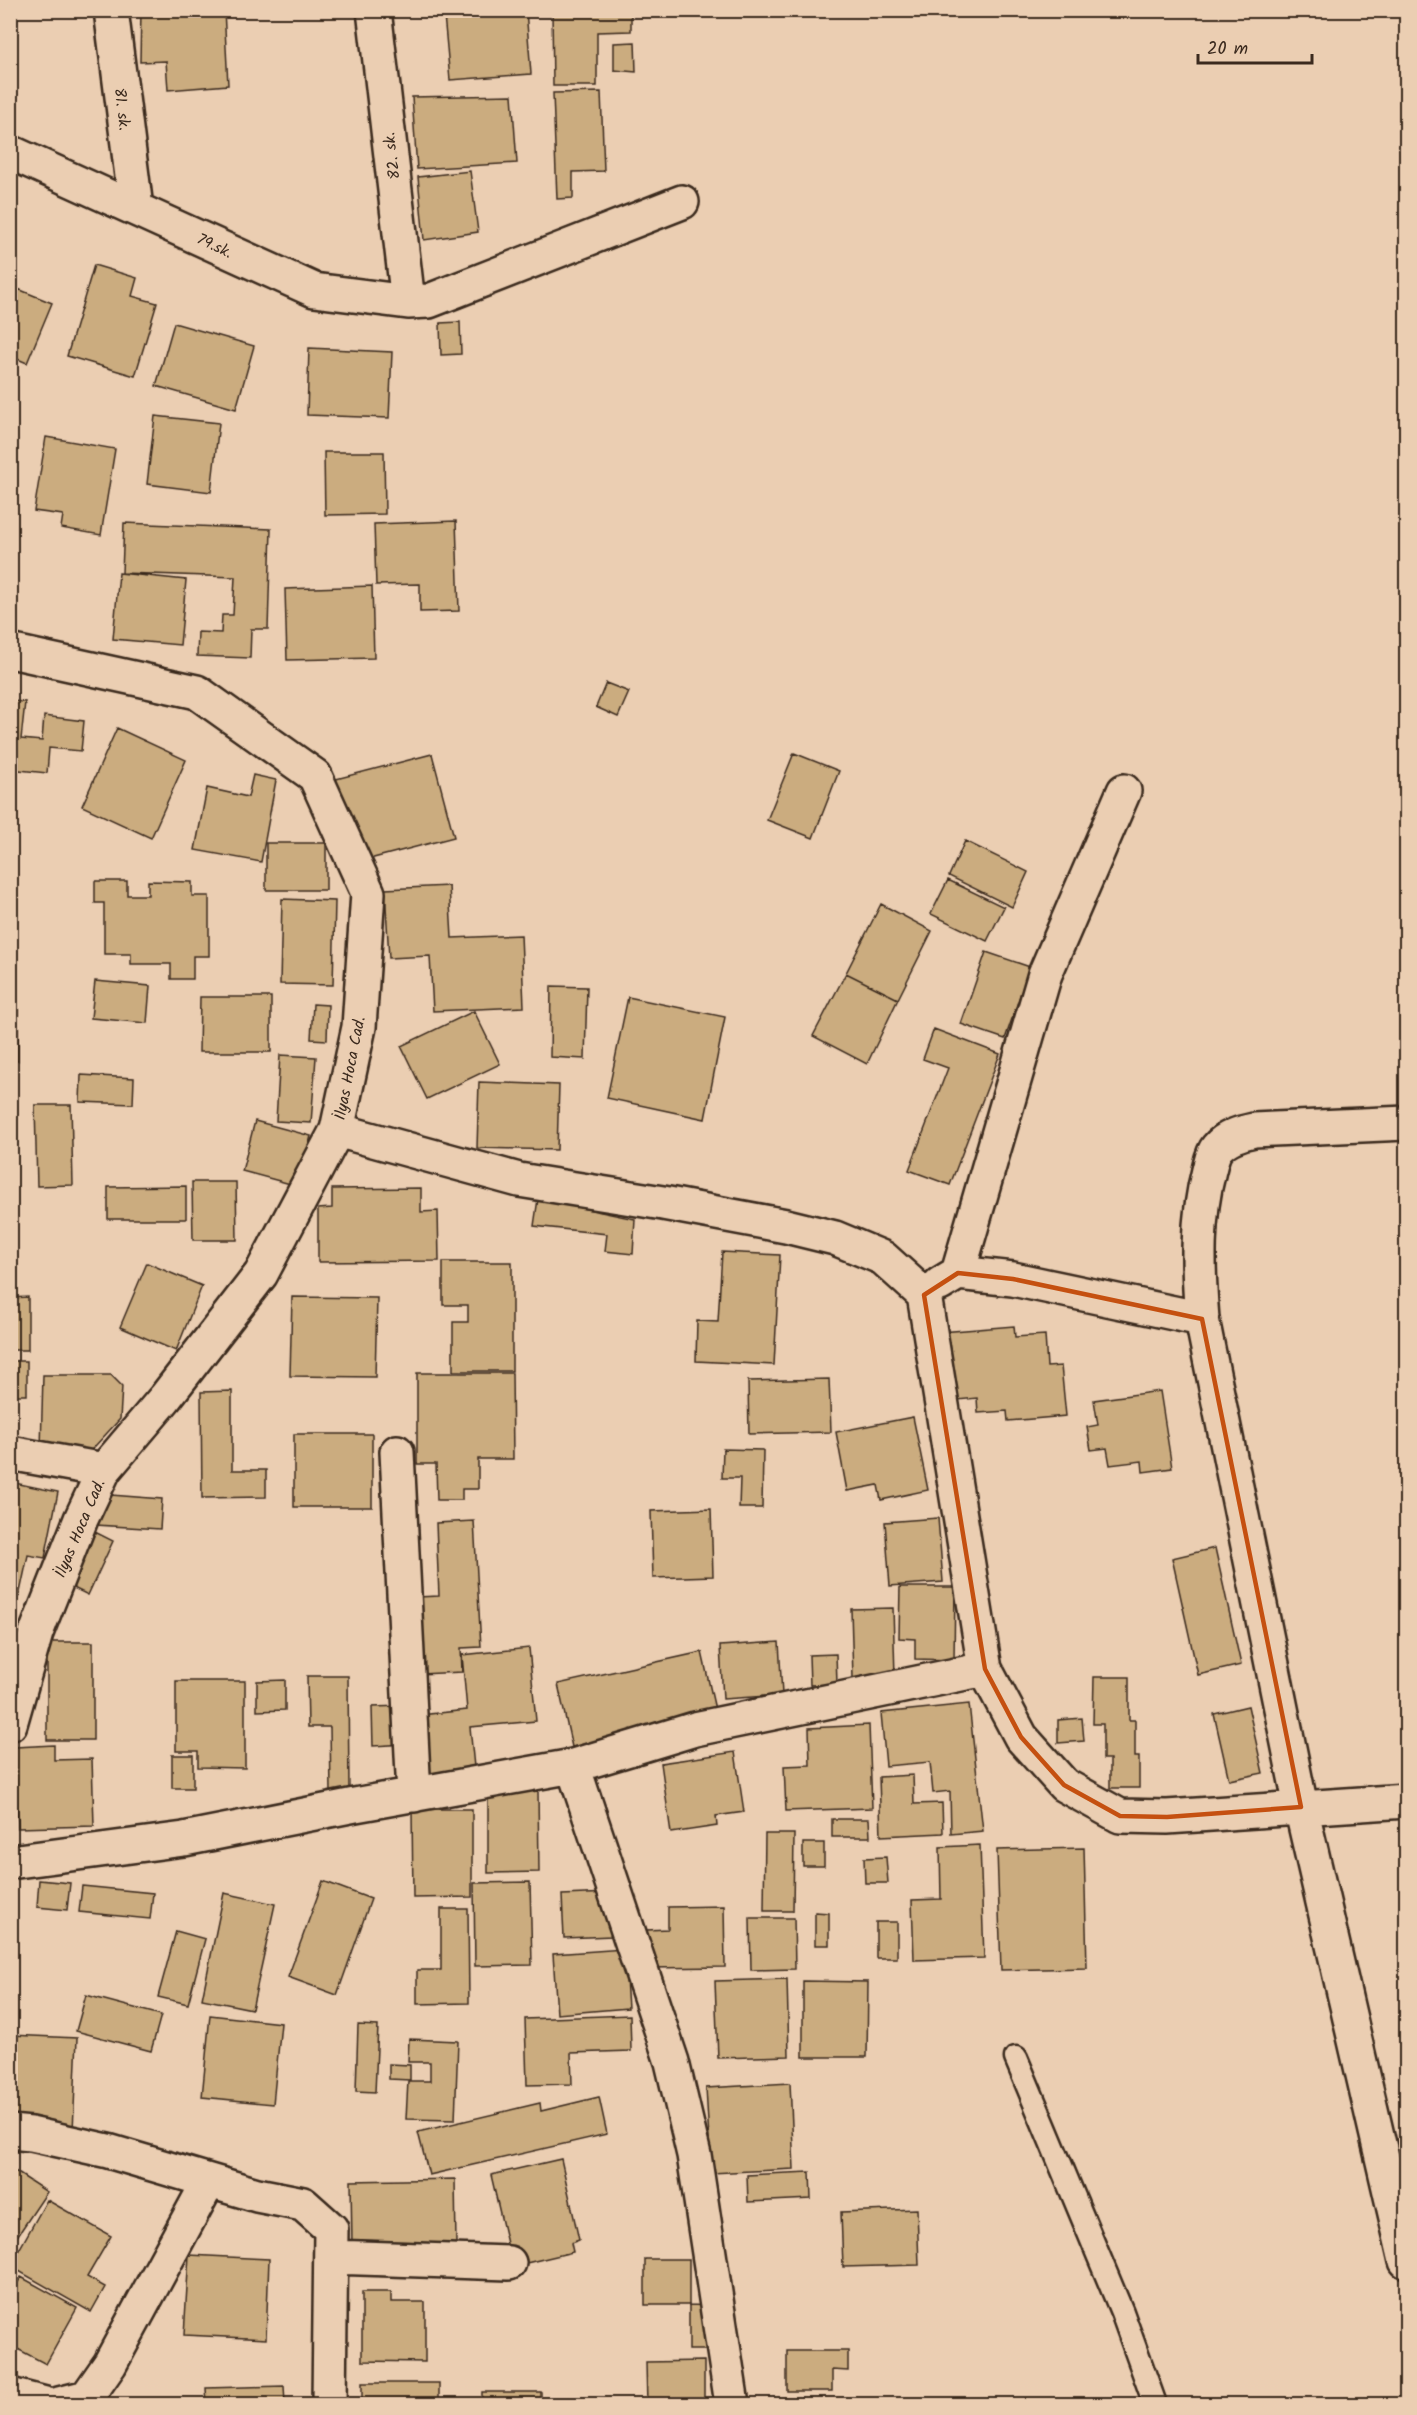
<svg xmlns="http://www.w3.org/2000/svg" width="1417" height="2415" viewBox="0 0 1417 2415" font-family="Kalam,sans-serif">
	<rect width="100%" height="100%" fill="#ebceb2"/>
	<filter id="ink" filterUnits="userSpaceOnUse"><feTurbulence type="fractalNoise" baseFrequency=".0167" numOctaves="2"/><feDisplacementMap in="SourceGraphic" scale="12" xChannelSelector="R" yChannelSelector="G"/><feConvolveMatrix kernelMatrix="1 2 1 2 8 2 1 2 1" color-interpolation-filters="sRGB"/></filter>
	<g filter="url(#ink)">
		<!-- building -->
		<path fill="#cbac7f" stroke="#3b2a1e" stroke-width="1.5" d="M141,10h83l4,75 -60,5 -2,-29 -26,1z
			M502,10h24l5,64 -81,6 -6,-65z
			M552,10h79v21l-34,1v54h-44z
			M635,42l1,30 -22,-2v-27z
			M601,92l3,79 -31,1v26l-16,1 -4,-106z
			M512,95l5,68 -100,6 -5,-72z
			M470,171l8,61 -54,8 -6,-63z
			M94,265l43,13 -5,18 25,7 -22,73 -68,-20z
			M18,289l34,14 -25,60 -14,-6 -3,7v-67l4,1z
			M460,322l1,32 -20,1 -1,-32z
			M174,323l80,23 -18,63 -80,-23z
			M309,348l83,4 -3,66 -82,-3z
			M155,416l64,7 -8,69 -64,-8z
			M46,437l69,12 -14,86 -40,-7 2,-13 -29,-4z
			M324,452h60l1,62 -60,1z
			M456,521l3,90 -39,1v-28l-44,1 -2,-61z
			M124,523l147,6 -3,100h-17l-1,29 -53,-2 1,-24 23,1 1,-18h11l2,-38 -113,-4z
			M119,573l67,7 -6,65 -67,-6z
			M372,586l2,72 -87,2 -2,-71z
			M606,683l23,9 -11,25 -22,-10z
			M10,701l15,1 -4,37 21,2 2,-25 40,5 -3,30 -32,-3 -2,25 -37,-4z
			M117,728l69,32 -35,78 -69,-32z
			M794,753l45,18 -26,67 -46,-18z
			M432,754l22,83 -96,25 -22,-83z
			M253,775l23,5 -15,82 -66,-12 12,-62 41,9z
			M965,841l63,31 -16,35 -63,-31z
			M266,843h60v47h-60z
			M948,880l56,27 -17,34 -56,-27z
			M95,881h32v14h21v-14l44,1v14h17v60h-16v23h-22v-15h-40v-10h-27v-51h-9z
			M449,886l3,52 69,-3 3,72 -91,4 -3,-55 -41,2 -4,-69z
			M282,899l53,2 -2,84 -53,-1z
			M881,904l51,27 -34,68 -52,-26z
			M986,952l44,15 -25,72 -44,-15z
			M846,973l52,26 -31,65 -54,-28z
			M95,981l55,5 -3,37 -56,-5z
			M551,986l36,1 -2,72 -35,-2z
			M200,997h71v55h-72z
			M628,997l97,20 -20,102 -98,-21z
			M10,1001l8,1v59h-8z
			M313,1004l15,1 -1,35 -16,-1z
			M474,1011l26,53 -73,35 -26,-53z
			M934,1029l66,25 -50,131 -41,-15 39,-102 -25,-9z
			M280,1055l36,2 -5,66 -35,-2z
			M81,1075l53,3 -1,26 -53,-2z
			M479,1082l80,3 -2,65 -80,-2z
			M35,1105h36l2,80 -36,1z
			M255,1121l56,15 -13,50 -56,-15z
			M192,1182h44l1,58h-44z
			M186,1186v33h-78v-32z
			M421,1188v24l17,-1 1,50 -121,1v-53l14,-1v-19z
			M538,1199l97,20 -2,35 -28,-3 2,-17 -73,-8z
			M722,1252l58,3 -6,110 -78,-4 1,-40 21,1z
			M443,1262h69v109h-59v-49h15v-17h-25z
			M147,1263l55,23 -26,65 -56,-24z
			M28,1297v53h-18v-52z
			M292,1297l85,1 -2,79 -85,-1z
			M1014,1326l1,11 30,-2 2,32 14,-1 5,50 -58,5 -1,-10 -29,2 -1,-15 -30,3 -6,-69z
			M10,1361h17v34h-17z
			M417,1373h95l1,86h-35v30h-16v11h-25l-1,-36h-19z
			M43,1375h68l11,11 -2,33 -36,39 -43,-9z
			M829,1379l2,53 -82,2 -1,-53z
			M232,1391v79h34v27l-64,1 -1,-106z
			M1160,1391l12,77 -29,4 -1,-11 -32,4 -3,-17 -16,2 -4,-23 11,-2 -4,-25z
			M913,1417l15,73 -47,10 -3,-15 -31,6 -11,-59z
			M294,1434h78v73h-78z
			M723,1449l40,1 -1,58h-23l1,-30h-18z
			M10,1482l48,10 -13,66 -17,-3 -9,42 -9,-2z
			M98,1494l64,5 -2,30 -64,-4z
			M711,1509l2,67 -60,2 -2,-67z
			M938,1518l5,64 -53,4 -5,-64z
			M474,1521l7,126 -20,1 1,24 -42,2 -3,-77 22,-1 -3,-73z
			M87,1528l26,13 -25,54 -27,-13z
			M1215,1548l26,117 -43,10 -26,-117z
			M900,1587h55l-1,73 -39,-1v-20l-16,-1z
			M893,1608l2,69 -42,1 -2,-69z
			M47,1642h46v98h-46z
			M779,1642l3,53 -59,4 -3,-53z
			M529,1648l7,73 -66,6 5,50 -49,4 -6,-66 47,-5 -5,-55z
			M702,1652l14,62 -144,33 -14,-63z
			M836,1654l1,30 -27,1 -1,-30z
			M307,1676h41l1,115 -18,1 -1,-65h-22z
			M1094,1677h35v43h6v37h4v31h-29v-29h-7v-35h-10z
			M285,1680v30l-28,1v-30z
			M176,1681h69v87l-47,-1v-16h-22z
			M969,1704l14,127 -32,3 -1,-43 -17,2 -3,-31 -44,4 -5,-53z
			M404,1706l2,38 -33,2 -1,-39z
			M1248,1706l15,67 -34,7 -15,-66z
			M1082,1718l2,23 -26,2v-23z
			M869,1725l3,83 -86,3 -2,-45 26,-1 -1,-37z
			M54,1745v15l38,-1 2,67 -76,2 -3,-81z
			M735,1752l9,60 -28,4 1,10 -46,7 -10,-70z
			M172,1755h21v33h-21z
			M913,1775l1,29 28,-1 1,30 -62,3 -2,-59z
			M538,1791l1,81 -51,1v-81z
			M412,1809h60v88l-59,1z
			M832,1819h37l1,18h-38z
			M765,1834h29l-1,77h-29z
			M803,1843h21v23h-21z
			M980,1845l4,113 -70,2 -2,-60 29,-1 -1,-52z
			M1084,1848l3,120 -86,2 -4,-120z
			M886,1857l2,26h-23l-1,-25z
			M39,1880l31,3 -3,27 -30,-3z
			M323,1881l48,18 -34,96 -49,-18z
			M530,1882l2,83 -57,1 -1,-83z
			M82,1886l71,7 -3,26 -71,-7z
			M224,1893l51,11 -23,105 -50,-10z
			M610,1893l2,43 -48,2 -2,-43z
			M724,1906l1,61 -78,1v-38l21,-1v-22z
			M441,1909h27l1,94 -52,1v-34h24z
			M815,1912l14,1v32h-14z
			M750,1918h44l1,51 -44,1z
			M876,1922h21v36h-21z
			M176,1931l29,8 -17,65 -30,-7z
			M624,1949l4,59 -71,6 -4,-60z
			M787,1979l2,77 -71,2 -3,-77z
			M803,1981l65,1 -1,75h-64z
			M86,1995l75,20 -10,36 -75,-20z
			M210,2015l71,8 -8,81 -71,-7z
			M630,2015l1,36 -60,2 1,31 -45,1 -2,-66z
			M358,2025l20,1 -3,66 -19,-1z
			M10,2035l67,3 -4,93 -63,-3z
			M409,2039l49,2 -3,79 -49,-1 2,-38h22v-19h-22z
			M389,2064l21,1v15l-21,-1z
			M790,2083l4,86 -83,4 -5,-85z
			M599,2097l8,37 -178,41 -11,-43 122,-29 1,8z
			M561,2159l18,81 -8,3 2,9 -51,12 -3,-14 -10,2 -18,-77z
			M10,2168l37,24 -37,55z
			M810,2172l1,27 -63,3 -1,-27z
			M455,2179l1,65 -104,2 -1,-65z
			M47,2200l64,36 -24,41 18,10 -14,25 -81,-46z
			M917,2209l2,56 -76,2 -2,-55z
			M189,2255l80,4 -3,80 -82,-4z
			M645,2259h44v46h-44z
			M21,2277l56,31 -31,56 -36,-19v-49z
			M362,2292h29v10h34v60l-63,-1z
			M689,2305l24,1v44h-24z
			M787,2351h61v20l-16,-1v21h-45z
			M704,2361v43h-57l-1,-42z
			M362,2383h77v21h-77z
			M284,2386l1,18h-78l-1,-16z
			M482,2392h59v12h-59z"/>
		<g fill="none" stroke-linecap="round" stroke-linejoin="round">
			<!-- lane casing -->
			<g stroke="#3b2a1e" stroke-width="27">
				<path id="lane" d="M1016,2058l106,254 33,92"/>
			</g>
			<!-- street casing -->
			<g stroke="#3b2a1e" stroke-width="38">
				<path id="street" d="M111,10l25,198
					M374,10l34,292
					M10,152l304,138 94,12 21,-1 253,-99
					M10,651l187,41 118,84 53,117 -9,134 -22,103 -76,144 -96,124 -61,72 -23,49 -45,114 -26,91
					M1406,1123l-152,7c-14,3 -28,7 -37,18 -5,6 -6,15 -8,22 -13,49 -11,99 -7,149l99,488 105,454
					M337,1130l182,50 144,23 123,23 49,12 48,20 41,37 61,374 36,68 43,48 56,31 47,1 239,-16
					M958,1273l87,-299 79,-183
					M940,1284l18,-11 55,6 189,40
					M397,1452l17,343
					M10,1453l94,17
					M573,1766l99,296 22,93 38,249
					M10,1862l174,-23 171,-34 218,-39 122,-37 290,-60
					M10,2132l21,2 77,17 149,44 46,9 28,25 -2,175
					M331,2257l178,6
					M10,2395l35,9
					M59,2404l28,-7 23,-33 99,-183"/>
			</g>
			<!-- lane -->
			<use href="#lane" stroke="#ebceb2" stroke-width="22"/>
			<!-- street -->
			<use href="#street" stroke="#ebceb2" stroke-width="33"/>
		</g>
	</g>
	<!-- marked area -->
	<path fill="none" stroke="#c55010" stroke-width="4.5" stroke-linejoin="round" d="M958,1273l55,6 189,40 99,488 -134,10 -47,-1 -56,-31 -43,-48 -36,-68 -61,-374z"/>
	<g text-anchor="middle" stroke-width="5" stroke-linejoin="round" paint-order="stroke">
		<!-- street labels -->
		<g font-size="16" fill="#3b2a1e" stroke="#ebceb2">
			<text transform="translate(123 109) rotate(83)" y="6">81. sk.</text>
			<text transform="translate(391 156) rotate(-97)" y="6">82. sk.</text>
			<text transform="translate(215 245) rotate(25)" y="6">79.sk.</text>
			<text transform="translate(349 1068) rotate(-79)" y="6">İlyas Hoca Cad.</text>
			<text transform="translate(79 1528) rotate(-67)" y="6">İlyas Hoca Cad.</text>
		</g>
	</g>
	<!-- margin -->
	<rect width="1417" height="2415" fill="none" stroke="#ebceb2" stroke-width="36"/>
	<rect x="18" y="18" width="1381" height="2379" fill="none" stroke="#3b2a1e" stroke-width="2" filter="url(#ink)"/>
	<!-- scale -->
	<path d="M1198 54v9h114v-9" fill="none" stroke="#3b2a1e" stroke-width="3"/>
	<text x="1207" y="54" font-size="18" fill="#3b2a1e" stroke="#ebceb2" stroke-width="4.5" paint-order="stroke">20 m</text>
</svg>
